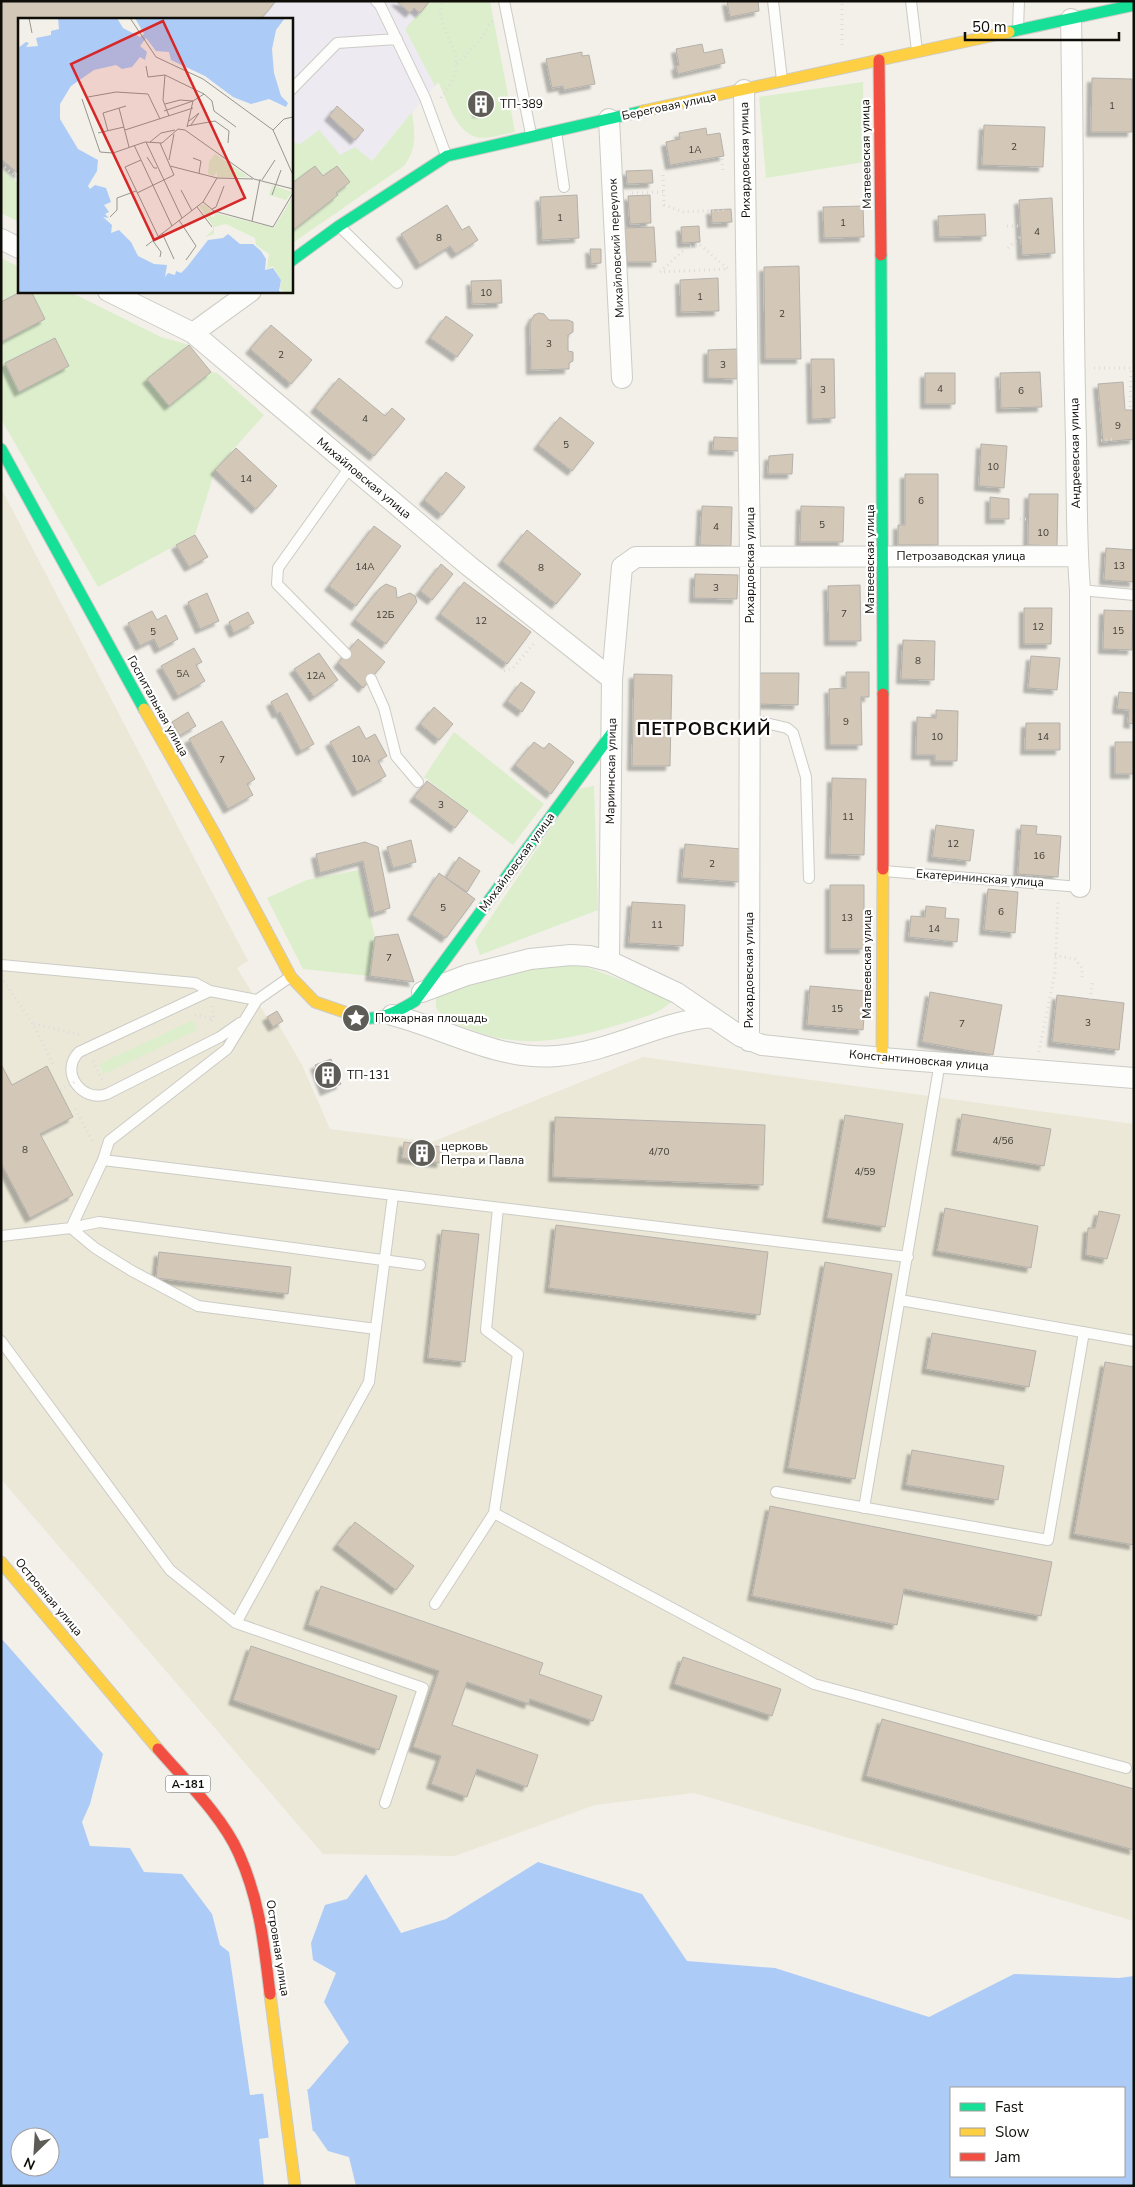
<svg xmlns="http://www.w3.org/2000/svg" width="1135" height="2187" viewBox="0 0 1135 2187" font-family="'Nunito Sans',sans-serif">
	<defs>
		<filter id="shadow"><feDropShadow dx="-4.5" dy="4.5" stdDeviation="1" flood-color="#0004"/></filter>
	</defs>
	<rect width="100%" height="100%" fill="#f2f0e8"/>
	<!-- commercial -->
	<path fill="#eeeaf2" d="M276,1h154l-10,12 18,69 -67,79 -31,-6 -49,-13v-123h-30z"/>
	<!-- built -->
	<path fill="#ebe8d8" d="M1,488l247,473 -11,7 36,59 5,-3 24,41 28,64 102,13 211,-85 491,67v797l-440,-128 -99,12 -140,51 -132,-2 -322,-375z"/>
	<!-- green -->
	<path fill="#dceecc" d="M430,1h60l25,131c-11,2 -29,8 -39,5 -21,-6 -29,-38 -38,-55l-3,4 -30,-57z
		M863,82l1,80 -98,16 -7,-81z
		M412,112c3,21 5,37 -8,54l-113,78v-12l46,-36 -1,-3 14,-11 -13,-16 -14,10 -8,-10 -24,18v-42l9,2 19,-14 21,25 15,-8 17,14z
		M1,169l18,15v38l-18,-9z
		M1,258l18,9v24h49l93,46 28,8 22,27 6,1 47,42 -49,55 -20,65 -97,52 -97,-168z
		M454,732l90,72 -31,41 -89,-68z
		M594,786l4,124 -118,45 -5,-14 102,-152z
		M359,870l16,67 -5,39 -67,-7 -36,-71 40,-18z
		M570,961l98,36 2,6c-13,12 -33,16 -49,21 -55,16 -98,27 -154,4 -13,-5 -22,-8 -31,-20v-9c29,-26 96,-33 134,-38z
		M193,1020l4,10 -93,44 -5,-10z"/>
	<!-- water -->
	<path fill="#adcbf7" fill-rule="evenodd" d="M1,1638l102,116 -13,50 -8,18 8,24 40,2 14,24 38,2 30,40 8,31 9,7 21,143 59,-6 40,-47 -25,-40 12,-29 -23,-13 -2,-17 14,-38 22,-6 19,-25 35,59 45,-14 92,-57 104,32 45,67 88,7 154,49 85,-43 105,4 15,-2v210h-778l-7,-29 -21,-6 -14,-20 -55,8 5,47h-263zM951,2088h173v88h-173zM20,2137h30v30h-30z"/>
	<!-- pier -->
	<path fill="#f2f0e8" d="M307,2087l6,46 -44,7 -6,-48z"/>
	<!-- building -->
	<path fill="#d3c7b7" stroke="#b4b1ac" filter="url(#shadow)" d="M1,1h275l-15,18h-242v155l-18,-15z
		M396,1h34l-10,12 -6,-5 -4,5z
		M727,1h31l1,10 -29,6z
		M702,44l2,9 18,-4 3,14 -47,11 -2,-8 3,-1 -3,-16z
		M582,52v4l7,-1 6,29 -31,6 -1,-4 -11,2 -6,-29z
		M1092,78l40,1v53h-41z
		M484,96l4,15 -10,2 -4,-15z
		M337,106l27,24 -9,10 -26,-24z
		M984,125l61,2 -2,40 -61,-2z
		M706,128l1,7 13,-2 4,23 -54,9 -4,-23 14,-3 -1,-6z
		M315,166l8,10 14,-10 13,16 -14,11 2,2 -47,37v-48z
		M652,170l1,13 -26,1 -1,-13z
		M577,195l2,43 -37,2 -2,-43z
		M650,195l1,28 -21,1 -2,-28z
		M1052,198l3,55 -33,2 -3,-55z
		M447,205l15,25 7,-4 9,14 -22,14 -6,-8 -30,19 -19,-31z
		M863,206l1,31 -40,1 -1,-31z
		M731,209l1,13 -20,1 -1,-13z
		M985,214l1,22 -47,1 -1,-21z
		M699,226l1,16 -18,1 -1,-16z
		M654,227l2,35h-29l-2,-34z
		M590,249h11v14l-10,1z
		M799,266l2,93h-36l-1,-92z
		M718,278l1,33 -38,1 -1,-32z
		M501,280l1,23 -30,1 -1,-23z
		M22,291h9l14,28 -44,23v-40z
		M539,313l5,1 5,6h19l5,2v10l-5,3v16l5,1v9l-4,2v6l-38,1 -1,-47 4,-8z
		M446,316l27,19 -16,22 -27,-19z
		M271,325l41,35 -21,24 -41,-35z
		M55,338l14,28 -50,26 -14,-29z
		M189,345l22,27 -42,34 -22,-27z
		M737,349v30l-29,-1v-28z
		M811,359h23l1,59 -23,1z
		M1040,372l2,35 -41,1 -1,-35z
		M925,373h30v31h-30z
		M339,378l46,38 7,-8 13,11 -31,37 -59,-48z
		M1123,382l2,28h9v29l-31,3 -5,-58z
		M560,417l34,26 -22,28 -34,-26z
		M714,437l24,1v13l-25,-1z
		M981,444l26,2 -3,42 -25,-2z
		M236,448l41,38 -21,23 -41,-39z
		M793,454l-1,20h-24l1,-18z
		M446,472l19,15 -23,28 -18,-15z
		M905,474h33v71h-40v-20h7z
		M1029,494h29l-1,52 -29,-1z
		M990,497l19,2v20h-19z
		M702,506l30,1 -1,39 -31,-1z
		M801,506l43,1 -1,35h-43z
		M374,526l27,20 -45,60 -27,-20z
		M527,530l54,44 -25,30 -54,-43z
		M195,535l13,22 -19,10 -13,-22z
		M1106,548l28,2v32l-30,-2z
		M441,564l12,10 -21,26 -12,-9z
		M695,574l43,1 -1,24 -43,-1z
		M464,582l67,50 -24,32 -67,-50z
		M386,584l10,4 1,10 13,-5 5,3 2,6 -31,42 -31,-24 25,-32z
		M860,585l1,56h-32l-1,-55z
		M207,593l12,28 -19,8 -12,-27z
		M1024,608h28l-1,36h-27z
		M1104,610l29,1 -1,39 -29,-1z
		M152,611l5,9 9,-5 12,24 -19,10 -5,-10 -14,7 -12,-23z
		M248,612l6,11 -20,10 -5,-11z
		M358,639l27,23 -22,26 -25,-25z
		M903,640l32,1 -1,39 -33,-1z
		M194,648l8,14 -6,3 9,16 -27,15 -17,-30z
		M319,653l19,27 -24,17 -20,-28z
		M1031,656l29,2 -3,32 -29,-2z
		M846,672h23v25h-8l1,48h-32l-1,-56 17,-1z
		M760,673h39l-1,32 -39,-1z
		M634,674l38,1 -2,91h-38z
		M521,682l14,10 -13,20 -15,-11z
		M1119,692l15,1v31l-6,-1 1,-13 -12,-1z
		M287,693l27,51 -13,7 -21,-39 -3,2 -6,-12z
		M434,707l19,17 -14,16 -19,-16z
		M936,710l22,1 -1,50h-22v-6h-19l1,-38 19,1z
		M188,712l8,14 -17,10 -7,-14z
		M222,721l33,58 -8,5 6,11 -25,14 -39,-70z
		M1026,723h34v27h-35z
		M359,726l7,13 9,-5 12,22 -9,5 8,15 -29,16 -27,-50z
		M534,742l10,7 5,-6 25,19 -23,32 -36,-29z
		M1115,742h19v32h-19z
		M832,778l34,1 -2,76 -34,-1z
		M427,781l41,30 -13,17 -41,-31z
		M936,825l38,5 -4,31 -38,-4z
		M1021,825l16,1 -1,8 25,2 -3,41 -40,-3z
		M411,840l5,22 -23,6 -6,-21z
		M365,842l13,5 12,61 -16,5 -11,-52 -43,12 -4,-19z
		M685,844l56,5 -2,33 -57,-4z
		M459,857l21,14 -13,21 -21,-14z
		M439,873l36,26 -29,39 -34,-23z
		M830,885h34v64h-34z
		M988,889l30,3 -3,41 -31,-3z
		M632,902l53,3 -2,41 -54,-3z
		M926,906l20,2 -1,10 14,1 -2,23 -48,-5 2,-21 14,1z
		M398,934l16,48 -44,-6 5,-39z
		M810,986l56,5 -3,39 -56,-5z
		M930,992l72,13 -9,50 -71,-13z
		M1057,995l67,8 -5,47 -67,-8z
		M277,1011l6,10 -10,6 -6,-10z
		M331,1059l10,25 -16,7 -10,-26z
		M1,1064l11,21 35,-19 26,51 -33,17 33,61 -43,23 -29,-55z
		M962,1114l89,15 -7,37 -88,-15z
		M845,1115l58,9 -18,103 -58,-9z
		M555,1117l210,8 -2,60 -210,-8z
		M404,1142l38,5 -1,16 -39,-5z
		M945,1208l93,18 -7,42 -94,-17z
		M1099,1211l21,4 -13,44 -21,-4 2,-27h7z
		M556,1225l212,27 -8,63 -211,-27z
		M442,1230l37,4 -14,128 -37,-4z
		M159,1252l132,15 -3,27 -132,-16z
		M825,1262l67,12 -37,205 -67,-11z
		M932,1333l104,18 -7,36 -103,-18z
		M1105,1362l29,5v178l-60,-11z
		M912,1450l92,16 -6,34 -92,-15z
		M770,1506l282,56 -11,54 -137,-27 -7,36 -145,-29z
		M355,1522l59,44 -18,24 -59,-45z
		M321,1586l222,77 -4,11 63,22 -9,25 -63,-22 -1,5 -62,-22 -15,43 86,30 -11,32 -50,-18 -10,28 -36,-13 10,-28 -28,-9 26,-76 -131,-46z
		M251,1646l146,50 -18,54 -146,-50z
		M683,1657l98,32 -9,27 -98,-32z
		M882,1719l252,70v61l-268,-74z"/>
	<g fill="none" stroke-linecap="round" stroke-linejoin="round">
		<!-- lane casing -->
		<g stroke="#cccbc5" stroke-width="12">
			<path id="lane" d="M376,1l4,4 45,93 21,57
				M504,1l27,133
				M773,1l9,79
				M911,1l6,50
				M1018,29l1,-28
				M291,90l46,-47 60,-4
				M556,131l8,56
				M340,227l57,56
				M1080,590l54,5
				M346,654l-69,-70 1,-16 72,-101
				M371,679l13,29 12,48 22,26
				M750,722h12l25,6 6,5 13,44 3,101
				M884,871l196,16
				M1,965l194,18 15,8 47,9
				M210,991l-131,61c-20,20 3,51 28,42l113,-57 20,-14
				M103,1160l805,97
				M498,1208l-12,122 32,24 -24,159 320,171 312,84
				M71,1228l28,-6 321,43
				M71,1228l24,20 37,23 66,35 178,23
				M1,1236l70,-8 32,-68 6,-19 118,-92 30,-49 33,-23
				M900,1300l234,41
				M1,1341l169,229 66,53
				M776,1492l272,48 36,-208
				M864,1508l76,-446
				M435,1604l59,-91
				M385,1803l38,-115 -187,-65 133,-241 24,-187"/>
		</g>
		<!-- street casing -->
		<g stroke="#cccbc5" stroke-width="22">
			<path id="street" d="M1071,19c3,140 1,280 5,420 1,50 0,101 4,151v297
				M744,90l6,467 -1,484
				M609,119l13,259
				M1,239l18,9
				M108,291l85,42 276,233 143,113
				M193,333l58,-42
				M609,961l3,-282 10,-112 14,-10 441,-1
				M422,992l45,-17 63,-16 41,-4 18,1 20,5 68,32 63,43 22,9 120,13 252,20
				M392,1015c55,14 106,46 165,41 54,-4 101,-34 155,-39"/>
		</g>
		<!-- fast casing -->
		<g stroke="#cccbc5" stroke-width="13">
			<path id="fast" d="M1009,32l125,-27
				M881,255l2,439
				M291,261l48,-35 108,-70 196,-45
				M1,449l143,260
				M356,1016c21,7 41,-4 59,-15l197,-268"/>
		</g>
		<!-- slow casing -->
		<g stroke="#cccbc5" stroke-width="13">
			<path id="slow" d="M643,111l366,-79
				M144,709l72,127 75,141 24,25 41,14
				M882,1058l1,-189
				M1,1562l157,187
				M270,1994l25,192"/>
		</g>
		<!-- jam casing -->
		<g stroke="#cccbc5" stroke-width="13">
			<path id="jam" d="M879,60l2,195
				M883,869v-175
				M158,1749c27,31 65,68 81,105 21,47 25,91 31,140"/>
		</g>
		<!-- path -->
		<path stroke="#dddcda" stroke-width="3" stroke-dasharray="1 4" stroke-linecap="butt" d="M842,45v-44
			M457,64l21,-22 14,-21
			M441,98c7,-10 14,-20 15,-32 2,-21 -23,-44 -13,-65
			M722,159l1,14
			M1,164l18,15
			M663,175l1,30 19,7 41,-2v-3
			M632,193l32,-1
			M1007,226h14
			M700,245l28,24 -68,3 27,-25z
			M1008,248l13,-12
			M1094,368h37l-1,42
			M1096,441l16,-2 -2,2
			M1020,519h9
			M504,671l9,-3 22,-26
			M1055,955l20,4 7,9v11
			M4,981l29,43 20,40
			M1090,999l3,-18
			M212,1006l2,13
			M195,1015l18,4 -5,5
			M34,1024l47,11
			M1039,1052l16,-80 3,-72
			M93,1061l9,19
			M75,1109l18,33"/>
		<!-- lane -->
		<use href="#lane" stroke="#fdfdfc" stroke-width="10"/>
		<!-- street -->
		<use href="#street" stroke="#fdfdfc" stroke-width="20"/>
		<!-- fast -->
		<use href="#fast" stroke="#16e098" stroke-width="11"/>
		<!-- slow -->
		<use href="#slow" stroke="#ffcf43" stroke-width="11"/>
		<!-- jam -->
		<use href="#jam" stroke="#f24e42" stroke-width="11"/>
		<!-- path-bridge -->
		<path stroke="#dddcda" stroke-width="3" stroke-dasharray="1 4" stroke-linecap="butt" d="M60,1090l15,-8"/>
	</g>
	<!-- icons -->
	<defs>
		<g id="building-disc" transform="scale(1.4375)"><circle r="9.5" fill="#5e5c56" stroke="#fff"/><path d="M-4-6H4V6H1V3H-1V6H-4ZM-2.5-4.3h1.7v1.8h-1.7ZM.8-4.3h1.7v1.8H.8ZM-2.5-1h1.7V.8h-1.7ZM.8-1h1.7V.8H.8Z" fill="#fff"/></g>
		<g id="sight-disc" transform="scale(1.4375)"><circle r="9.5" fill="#5e5c56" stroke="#fff"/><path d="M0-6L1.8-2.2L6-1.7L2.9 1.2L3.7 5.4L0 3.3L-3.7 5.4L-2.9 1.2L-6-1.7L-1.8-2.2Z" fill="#fff"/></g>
	</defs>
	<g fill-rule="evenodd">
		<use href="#building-disc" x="481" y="104"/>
		<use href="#sight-disc" x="356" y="1018"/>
		<use href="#building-disc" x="328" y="1075"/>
		<use href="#building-disc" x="422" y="1153"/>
	</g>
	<g text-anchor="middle" stroke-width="4.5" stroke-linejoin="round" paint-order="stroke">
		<!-- number labels -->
		<g font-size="10" fill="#3f3c34">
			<text x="1112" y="109">1</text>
			<text x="1014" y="150">2</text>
			<text x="695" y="153">1А</text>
			<text x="560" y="221">1</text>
			<text x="843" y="226">1</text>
			<text x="1037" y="235">4</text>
			<text x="439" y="241">8</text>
			<text x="486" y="296">10</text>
			<text x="700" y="300">1</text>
			<text x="782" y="317">2</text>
			<text x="549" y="347">3</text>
			<text x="281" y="358">2</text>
			<text x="723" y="368">3</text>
			<text x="940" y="392">4</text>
			<text x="823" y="393">3</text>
			<text x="1021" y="394">6</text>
			<text x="365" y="422">4</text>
			<text x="1118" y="429">9</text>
			<text x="566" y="448">5</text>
			<text x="993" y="470">10</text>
			<text x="246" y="482">14</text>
			<text x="921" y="504">6</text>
			<text x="822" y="528">5</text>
			<text x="716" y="530">4</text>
			<text x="1043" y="536">10</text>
			<text x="1119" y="569">13</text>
			<text x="365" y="570">14А</text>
			<text x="541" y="571">8</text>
			<text x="716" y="591">3</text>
			<text x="844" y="617">7</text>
			<text x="385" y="618">12Б</text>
			<text x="481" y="624">12</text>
			<text x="1038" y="630">12</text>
			<text x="1118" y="634">15</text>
			<text x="153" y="635">5</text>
			<text x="918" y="664">8</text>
			<text x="183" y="677">5А</text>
			<text x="316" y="679">12А</text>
			<text x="846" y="725">9</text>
			<text x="937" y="740">10</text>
			<text x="1043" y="740">14</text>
			<text x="361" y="762">10А</text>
			<text x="222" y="763">7</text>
			<text x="441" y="808">3</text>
			<text x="848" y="820">11</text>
			<text x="953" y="847">12</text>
			<text x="1039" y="859">16</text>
			<text x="712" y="867">2</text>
			<text x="443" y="911">5</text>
			<text x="1001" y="915">6</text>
			<text x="847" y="921">13</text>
			<text x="657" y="928">11</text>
			<text x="934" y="932">14</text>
			<text x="389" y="961">7</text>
			<text x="837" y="1012">15</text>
			<text x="1088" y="1026">3</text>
			<text x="962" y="1027">7</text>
			<text x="1003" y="1144">4/56</text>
			<text x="25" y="1153">8</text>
			<text x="659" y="1155">4/70</text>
			<text x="865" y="1175">4/59</text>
		</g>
		<!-- shield labels -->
		<rect fill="#fff" stroke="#565652" stroke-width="1" x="165.5" y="1775.5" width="45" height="17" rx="4"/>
		<g font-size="11" font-weight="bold" fill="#0e0d08">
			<text x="188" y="1788">А-181</text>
		</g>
		<!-- poi labels -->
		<g font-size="12" fill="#0e0d08" stroke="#fff" text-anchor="start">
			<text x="500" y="108">ТП-389</text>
			<text x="375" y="1022">Пожарная площадь</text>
			<text x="347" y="1079">ТП-131</text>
			<text x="441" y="1150">церковь<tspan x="441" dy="14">Петра и Павла</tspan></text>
		</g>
		<!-- street labels -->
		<g font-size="12" fill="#0e0d08" stroke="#fff">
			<text transform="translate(669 106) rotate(-12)" y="4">Береговая улица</text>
			<text transform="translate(866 154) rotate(-91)" y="4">Матвеевская улица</text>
			<text transform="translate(745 160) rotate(-91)" y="4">Рихардовская улица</text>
			<text transform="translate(616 248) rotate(-93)" y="4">Михайловский переулок</text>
			<text transform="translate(1075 453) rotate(-91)" y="4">Андреевская улица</text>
			<text transform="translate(364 478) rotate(40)" y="4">Михайловская улица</text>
			<text x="961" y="560">Петрозаводская улица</text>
			<text transform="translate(870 559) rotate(-90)" y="4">Матвеевская улица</text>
			<text transform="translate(750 565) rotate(-90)" y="4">Рихардовская улица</text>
			<text transform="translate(158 706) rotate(61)" y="4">Госпитальная улица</text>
			<text transform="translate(611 771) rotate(-89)" y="4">Мариинская улица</text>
			<text transform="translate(517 862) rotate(-54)" y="4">Михайловская улица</text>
			<text transform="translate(980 878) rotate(4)" y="4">Екатерининская улица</text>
			<text transform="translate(867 964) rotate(-90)" y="4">Матвеевская улица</text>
			<text transform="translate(749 970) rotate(-90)" y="4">Рихардовская улица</text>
			<text transform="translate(919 1060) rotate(5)" y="4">Константиновская улица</text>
			<text transform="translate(49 1597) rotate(50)" y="4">Островная улица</text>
			<text transform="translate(278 1948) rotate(81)" y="4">Островная улица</text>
		</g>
		<!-- district labels -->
		<g font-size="18" font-weight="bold" letter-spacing="1" fill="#0e0d08" stroke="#fff">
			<text x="704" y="735">ПЕТРОВСКИЙ</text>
		</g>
	</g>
	<!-- overview -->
	<g transform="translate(18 18)">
		<rect width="275" height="275" fill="#f2f0e8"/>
		<path d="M197,136l25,17 8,6h-31v-6l-3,5 -6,-2 1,-12zM243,164l13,4 -3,9 4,-9 17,6 -6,8 -17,-5 3,-9zM275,178v93l-1,4h-7l-5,-4 1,-9 -8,-14 -6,3 2,-15 -13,-9 -1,-7 -29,-14 -12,3v7l-9,3 8,-7v-4l-14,-20 4,-2 8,6 -1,6 4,1 1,-4 59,15z" fill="#dceecc"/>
		<path d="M40,0h59l6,10 17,9 4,-3 -9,-16h150l-9,12 -4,19 2,24 7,23 7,7 -2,4 -17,-8 -18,5 -18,-7 -28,-21 -34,-16 -2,-8 -13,-1 -10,-13 -6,8 7,6 -2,8 -5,-3 -8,10 -10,2 -6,-4 -22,5 -23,16 -11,18v15l18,30 20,11 -1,11 -9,15 2,3 5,-4 11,3 5,14 -7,3 5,7 -4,2 4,4 -6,-1 9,8 -1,8 8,-3 12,12 7,14 16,8 13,1 -2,12 3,-4 7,2 1,-4 5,2 6,-6 21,-27 15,-2 5,-4 12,10h13l8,7 5,8 -1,11 8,-2 8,12 -2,11 4,2h-265v-245l8,-6 3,1 -3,4 12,-1 -2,-8 15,-3v-4l8,-2z" fill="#adcbf7"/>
		<path fill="none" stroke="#97958e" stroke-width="1" d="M11,0l3,15M112,0l26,39 47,22 70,51 20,45M128,48l2,11 17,-2 -2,25 6,16M147,57l39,19 8,7 2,10 22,16M70,79l28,-5 32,2 12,25M64,81l18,53 13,1 32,-11 17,1 16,-14 7,1M147,86l15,-4 13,1M101,90l10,39M146,93l29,-10M171,103l10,-8 -8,12M169,108l28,-5 14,10 -1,12M169,109l6,-26 11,-7M107,112l68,-22M167,112l69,49 39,10M255,112l11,-11 9,-2M90,113l-5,-18 23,-7M80,115l26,-6M128,124l36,76M132,124l11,-9 14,-3M116,127l38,81M129,139l7,11h3M175,140l8,3 -2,12M123,142l-16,7 33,69M151,142l5,-26M152,148l47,12 36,1M244,162l13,-20M163,172l11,21M119,175l37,-18 -14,-32M254,177l9,-25M185,184l11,9 59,16 20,-34M179,189l15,20M194,191l4,-2 8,-21M92,199l7,-7v-12l19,-7M161,202l17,26 -10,14M234,203l8,-42M144,215l12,26M135,223l8,11 -1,5M128,228l57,-44 14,-24"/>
		<path fill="#d62828" fill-opacity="0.15" stroke="#d62828" stroke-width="2.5" d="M145,3l82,177 -91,42 -83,-176z"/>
		<rect width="275" height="275" fill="none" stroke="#0e0d08" stroke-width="2.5"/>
	</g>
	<!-- border -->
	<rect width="1135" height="2187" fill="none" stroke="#0e0d08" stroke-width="5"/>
	<!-- legend -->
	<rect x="950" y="2087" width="175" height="90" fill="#ffffff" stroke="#9f9e9c"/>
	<rect x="960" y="2103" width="25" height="8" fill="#16e098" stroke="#9f9e9c"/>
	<text x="995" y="2112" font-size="15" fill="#0e0d08">Fast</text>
	<rect x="960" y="2128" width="25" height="8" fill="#ffcf43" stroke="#9f9e9c"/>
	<text x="995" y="2137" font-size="15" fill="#0e0d08">Slow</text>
	<rect x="960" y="2153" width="25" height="8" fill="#f24e42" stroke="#9f9e9c"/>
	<text x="995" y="2162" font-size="15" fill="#0e0d08">Jam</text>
	<!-- north arrow -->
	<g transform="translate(35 2152) rotate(205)"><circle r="24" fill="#ffffff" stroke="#9f9e9c"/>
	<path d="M0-4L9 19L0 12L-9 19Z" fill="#5e5c56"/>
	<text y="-8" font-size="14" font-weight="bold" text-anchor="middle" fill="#0e0d08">N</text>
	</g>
	<!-- scale -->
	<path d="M965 32v8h154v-8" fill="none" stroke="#0e0d08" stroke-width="2.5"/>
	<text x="972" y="32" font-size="15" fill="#0e0d08" stroke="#ffffff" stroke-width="4" paint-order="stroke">50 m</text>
</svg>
